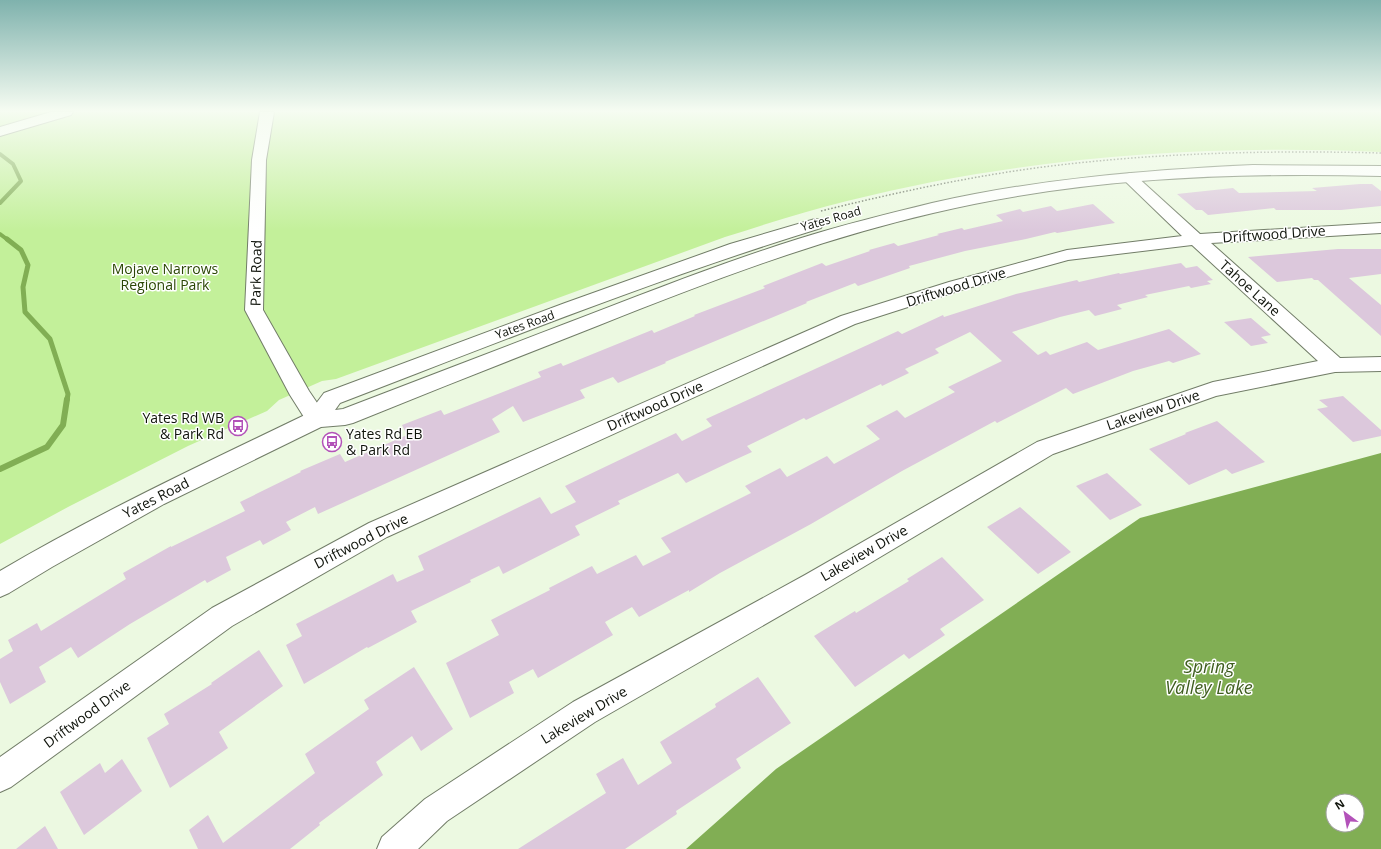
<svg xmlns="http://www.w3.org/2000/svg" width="1381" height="849" viewBox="0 0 1381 849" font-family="'Open Sans',sans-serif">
	<rect width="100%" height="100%" fill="#ecf9e1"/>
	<!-- green -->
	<path fill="#c3f09a" d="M0,112h1381v40c-179,-8 -360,5 -534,49 -41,10 -81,23 -122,36l-389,142 -14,2 -43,19 -12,11 -79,35 -120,61 -68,37z"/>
	<!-- water -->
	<path fill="#81ae54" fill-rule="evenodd" d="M1381,453v396h-695l90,-80 364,-251zM1333,801h24v24h-24z"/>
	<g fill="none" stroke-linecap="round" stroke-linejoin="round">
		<!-- stream-far2 -->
		<path stroke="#81ae54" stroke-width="4" d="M0,154l13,10 8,17 -21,22
			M0,234l8,6"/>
		<!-- stream-far1 -->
		<path stroke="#81ae54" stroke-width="5" d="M7,239l14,11 7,15 -5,22 2,25 25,27 18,55 -1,6"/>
		<!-- stream -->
		<path stroke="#81ae54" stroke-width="6" d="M0,469l47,-22 16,-22 4,-26"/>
	</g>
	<!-- building -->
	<path fill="#dcc8dc" d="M1360,184h12l9,7v15l-40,4h-65l-2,-2 -66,7 -6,-5h-6l-19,-16 56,-6 6,5 78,-2 -5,-3z
		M1093,204l22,19 -58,10 -2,-1 -29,7 -61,12 -56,15 1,2 -52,18 -3,-3 -49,19 1,1 -142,59 1,1 -48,20 -5,-6 -33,13 5,8 -62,24 -10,-16 -21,13 8,13 -182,82 -3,-7 -29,15 5,8 -28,15 -3,-5 -34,17 5,13 -24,13 -2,-3 -75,44 -52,34 -7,-11 -32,20 7,15 -36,22 -10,-22v-23l13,-8 -5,-11 29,-17 4,8 85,-52 -3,-6 48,-27v1l74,-36 -5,-9 61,-30 -1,-1 40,-17 5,8 62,-27 -5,-10 39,-15 3,5 97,-38 -3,-5 23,-9 2,3 89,-36 2,3 41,-17 -1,-1 71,-27 -2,-2 59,-23 4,3 44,-15 -1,-1 25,-7 4,3 41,-11 -2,-1 25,-6 2,2 39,-9 -7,-6 24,-6 3,3 28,-6 6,5z
		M1338,249h43v25l-32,4 32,27v31l-63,-56h-4l-2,-2 -35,4 -29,-25z
		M1181,263l5,5 11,-2 16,14 -6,1 4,3 -20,4 -2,-2 -44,9 3,2 -31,8 5,4 -27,7 -6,-6 -29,7 -48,15 26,23 8,-4 4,4 37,-13 11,8 71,-21 32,25 -28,9 -4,-2 -36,10 -60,23 -7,-6 -69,35 -2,-2 -93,50 -91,53 -91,49 -31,19v-2l-50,27 -7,-10 -27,15 8,13 -75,43 -5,-9 -24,13 5,11 -44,25 -24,-55 53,-28 -8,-15 59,-30 -1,-2 43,-22 5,8 39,-19 7,11 28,-14 -10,-14 90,-45 -6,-7 35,-18 7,9 40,-21 7,8 46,-25 -14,-13 31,-16 8,8 50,-26 -7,-5 54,-26 -32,-29 -35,17 4,4 -34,16 4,4 -27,13 -1,-2 -75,36 -2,-2 -57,28 5,6 -24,11 -42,20 -8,-10 -60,28 2,3 -45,22 5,9 -77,39 -4,-8 -29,14 1,2 -60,29 6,11 -49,26 -1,-1 -63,37 -18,-39 16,-9 -6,-12 97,-50 4,8 27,-12 -6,-14 95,-46 27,-13 11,17 25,-12 -11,-16 111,-53 6,8 30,-15 -6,-7 192,-88 4,3 41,-19 1,2 72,-23 61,-14 2,2 40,-9 1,1z
		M1251,318l20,17 -10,2 7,6 -17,3 -27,-24z
		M1343,396l38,34v6l-28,6 -36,-33 11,-2 -9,-7z
		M1217,421l48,41 -33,12 -6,-5 -37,16 -40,-36 37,-15 -1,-1z
		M1107,473l35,32 -32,15 -34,-34z
		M1020,507l51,45 -33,22 -51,-47z
		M942,557l42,43 -44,29 5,6 -36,24 -5,-5 -49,33 -41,-51 41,-25 1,2 53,-32 -2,-2z
		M259,650l24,36 -64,46 9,16 -58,40 -23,-50 22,-14 -5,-10 48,-30 -1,-1z
		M414,667l39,62 -32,22 -9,-15 -36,26 7,13 -64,48 1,2 -30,24h-92l-9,-19 19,-15 15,28 92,-70 -10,-19 64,-45 -5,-9z
		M758,677l33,46 -55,36 5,9 -65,43 1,3 -52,35h-107l88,-56 -10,-19 27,-16 15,27 34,-22 -12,-21 56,-35 -1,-3z
		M122,759l20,32 -58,44 -24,-43 40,-29 5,10z
		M45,826l13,23h-42z"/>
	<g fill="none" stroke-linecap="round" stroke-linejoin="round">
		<!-- minor casing -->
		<g stroke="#727d68" stroke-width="2">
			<path id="minor" d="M51,112h22l-2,3 -71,21v-9z
				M260,112h14l-8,48 -3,150 46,81 19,28 -3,6 -8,2 -8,-2 -19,-30 -45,-85 7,-150z
				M1130,173l5,2 65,59 181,-11v10l-170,10 129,115 41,-1v14l-46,1 -119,24 -163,58 -230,137 -228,131 -148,99 -29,28h-41l5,-12 43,-38 148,-97 232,-127 232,-133 176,-60 105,-21 -126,-116 -124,15 -107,30 -106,34 -468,213 -155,89 -221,161 -11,5v-35l212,-149 157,-85 472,-207 108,-34 118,-32 115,-14 -57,-55 -3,-3 3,-3z"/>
		</g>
		<!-- major casing -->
		<g stroke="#727d68" stroke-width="2">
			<path id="major" d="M1253,165l128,1v10c-150,-4 -301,2 -448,37 -116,27 -226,69 -336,113 -81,32 -163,64 -244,97l-8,2 -24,2 -157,77 -112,63 -43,26 -9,4v-26c100,-59 205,-108 309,-158l15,-20 241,-90 165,-59 85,-25 6,1 2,4 -2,4c-163,50 -322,114 -481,175l-5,7 8,-1c76,-29 151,-58 227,-87 76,-29 151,-59 228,-83 44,-14 89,-25 134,-36 105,-24 213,-33 321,-38z"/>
		</g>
		<!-- path -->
		<path stroke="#747c6d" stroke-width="1.5" stroke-dasharray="1.5 2" stroke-linecap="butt" d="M821,211c69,-17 137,-32 207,-42 117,-16 235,-19 353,-16"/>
		<!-- minor -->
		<use href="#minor" fill="#fff" fill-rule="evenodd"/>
		<!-- major -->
		<use href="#major" fill="#fff" fill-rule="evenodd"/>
	</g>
	<!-- sky -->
	<linearGradient id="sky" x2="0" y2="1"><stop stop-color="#7fb2ad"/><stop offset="0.48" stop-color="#f6fcf2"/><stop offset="1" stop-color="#f6fcf2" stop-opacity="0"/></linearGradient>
	<rect width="1381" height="231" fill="url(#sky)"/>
	<!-- icons -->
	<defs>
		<g id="bus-ring" transform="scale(1)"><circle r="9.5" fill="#fff" stroke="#b352b9" stroke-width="1.5"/><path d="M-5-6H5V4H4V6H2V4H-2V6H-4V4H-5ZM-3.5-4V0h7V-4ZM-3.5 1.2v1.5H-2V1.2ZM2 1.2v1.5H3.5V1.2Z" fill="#b352b9"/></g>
	</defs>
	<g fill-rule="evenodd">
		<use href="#bus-ring" x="238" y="426"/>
		<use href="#bus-ring" x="332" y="442"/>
	</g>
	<g text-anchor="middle" stroke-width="3" stroke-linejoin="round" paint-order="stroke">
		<!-- far-street labels -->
		<g font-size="12" fill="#0f130b" stroke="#fff">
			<text transform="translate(831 219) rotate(-16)" y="4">Yates Road</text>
			<text transform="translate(525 325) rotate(-20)" y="4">Yates Road</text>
		</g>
		<!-- street labels -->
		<g font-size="14" fill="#0f130b" stroke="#fff">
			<text transform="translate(1274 234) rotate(-4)" y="5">Driftwood Drive</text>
			<text transform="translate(256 273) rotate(-89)" y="5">Park Road</text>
			<text transform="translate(956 287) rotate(-17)" y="5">Driftwood Drive</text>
			<text transform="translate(1250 288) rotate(42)" y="5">Tahoe Lane</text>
			<text transform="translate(655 406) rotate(-24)" y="5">Driftwood Drive</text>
			<text transform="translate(1153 410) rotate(-19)" y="5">Lakeview Drive</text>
			<text transform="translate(156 498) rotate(-27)" y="5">Yates Road</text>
			<text transform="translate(361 541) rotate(-27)" y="5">Driftwood Drive</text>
			<text transform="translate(864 553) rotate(-30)" y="5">Lakeview Drive</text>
			<text transform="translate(87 714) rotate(-36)" y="5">Driftwood Drive</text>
			<text transform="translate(584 715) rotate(-31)" y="5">Lakeview Drive</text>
		</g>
		<!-- park labels -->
		<g font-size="14" fill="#2b4704" stroke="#fff">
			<text x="165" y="274">Mojave Narrows<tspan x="165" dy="16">Regional Park</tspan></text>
		</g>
		<!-- poi labels -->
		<g font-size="14" fill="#0f130b" stroke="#fff" text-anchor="end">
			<text x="224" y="423">Yates Rd WB<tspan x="224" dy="16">&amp; Park Rd</tspan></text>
			<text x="346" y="439" text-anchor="start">Yates Rd EB<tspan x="346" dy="16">&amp; Park Rd</tspan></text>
		</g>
		<!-- near-water labels -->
		<g font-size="18" font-style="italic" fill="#3f5d1f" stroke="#fff">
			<text x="1209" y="673">Spring<tspan x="1209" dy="21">Valley Lake</tspan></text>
		</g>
	</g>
	<!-- north arrow -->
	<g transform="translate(1345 813) rotate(328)"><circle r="19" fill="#ffffff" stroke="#9fa19d"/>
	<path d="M0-3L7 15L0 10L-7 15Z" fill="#b352b9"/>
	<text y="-6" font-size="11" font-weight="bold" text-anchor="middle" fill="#0f130b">N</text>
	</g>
</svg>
